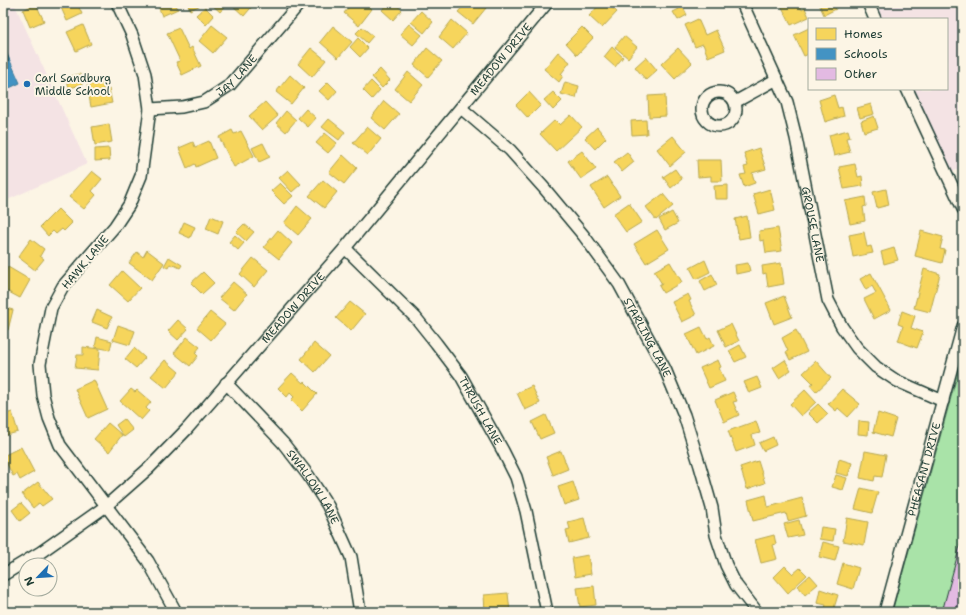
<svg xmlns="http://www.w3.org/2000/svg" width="966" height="615" viewBox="0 0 966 615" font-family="'Shantell Sans',sans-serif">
	<rect width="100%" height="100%" fill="#fcf5e5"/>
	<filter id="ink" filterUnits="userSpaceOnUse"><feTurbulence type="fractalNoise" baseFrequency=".025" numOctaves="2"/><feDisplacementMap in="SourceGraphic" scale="8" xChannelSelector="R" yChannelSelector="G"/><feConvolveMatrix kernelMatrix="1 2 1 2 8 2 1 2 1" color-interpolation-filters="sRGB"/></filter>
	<g filter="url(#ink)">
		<!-- built -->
		<path fill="#f4e3e4" d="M3,3h11l73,161 -84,38z
			M875,3h88v164l-11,5 -38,-83h33v-70h-65z"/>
		<!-- green -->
		<path fill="#a9e3a8" stroke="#64906e" d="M963,354v258h-71z"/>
		<!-- homes -->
		<path fill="#f6d55c" stroke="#b6a750" d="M59,3h18l5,11 -15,7z
			M157,3h18l3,6 -16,7z
			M187,3h15l1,1 -13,6z
			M210,3h18l-8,9z
			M230,3h25l-11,13z
			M352,3h13l7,6 -13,17 -15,-13z
			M388,3h6l8,7 -9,10 -11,-10z
			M466,3h14l6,5 -13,16 -15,-12z
			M601,3h6l10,9 -15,16 -13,-12z
			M676,3h14l-7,4 4,8 -9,5 -5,-8 6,-3z
			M785,3h14l3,7 3,-2 4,9 -18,8 -10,-20z
			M821,3h13l2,6 -12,6 -5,-11z
			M36,4l8,17 -14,6 -7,-17z
			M205,7l9,9 -8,9 -10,-10z
			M421,11l12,11 -9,11 -13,-11z
			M698,19l7,16 11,-5 9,20 -17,7 -5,-13 -8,3 -10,-22z
			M452,20l15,13 -14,16 -14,-12z
			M409,24l13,11 -9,10 -13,-11z
			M83,25l8,19 -15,7 -9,-19z
			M212,25l15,12 -14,16 -14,-12z
			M333,26l19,16 -14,16 -18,-16z
			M362,27l11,9 -6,7 -11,-10z
			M582,27l11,11 -16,17 -11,-12z
			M179,28l10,21 3,-2 9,19 -19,9 -6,-13 4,-1 -13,-28z
			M809,28v26l-5,2 -10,-21z
			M624,36l13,11 -9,11 -13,-11z
			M358,38l10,10 -8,9 -10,-10z
			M612,47l11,10 -8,10 -11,-10z
			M311,48l15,12 -14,17 -14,-13z
			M427,48l15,13 -14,16 -14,-12z
			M678,48l14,15 -17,16 -14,-15z
			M558,52l12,10 -9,12 2,2 -4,6 -15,-13z
			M646,57l11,13 -11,10 -11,-13z
			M380,69l10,11 -8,8 -10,-11z
			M408,72l15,13 -14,16 -14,-12z
			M80,74l2,11 -13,3 -3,-11z
			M290,75l14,13 -13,16 -15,-12z
			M371,81l9,9 -8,9 -9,-9z
			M102,82l2,8 5,-1 3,14 -21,4 -4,-22z
			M328,82l9,9 -8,9 -10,-9z
			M565,82l14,4 -3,12 -15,-4z
			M529,92l12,13 -13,13 -12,-13z
			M553,92l9,9 -9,9 -9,-10z
			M665,95l1,21 -17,1 -1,-21z
			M834,95l4,13 4,-1 2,9 -19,6 -6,-22z
			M384,101l15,13 -14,16 -14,-12z
			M265,102l13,14 -16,14 -13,-14z
			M871,104l3,10 -14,4 -3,-10z
			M306,109l10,9 -8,9 -10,-9z
			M286,111l10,9 -10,12 -10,-9z
			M571,115l11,12 -26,24 -16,-17 15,-14 5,5z
			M874,116l4,12 -14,4 -3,-11z
			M329,119l16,13 -6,8 -17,-13z
			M646,120l1,14 -15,1 -1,-14z
			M109,124l3,18 -17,3 -3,-18z
			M367,127l14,12 -13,16 -15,-12z
			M597,127l9,11 -11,11 -10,-11z
			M232,130l2,4 7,-3 13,25 -20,11 -15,-30z
			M848,130l2,7 -4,1 4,14 -16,4 -5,-21z
			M325,133l12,10 -9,10 -12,-10z
			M673,136l13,16 -16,14 -13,-17z
			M209,141l7,17 -20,9 -1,-3 -8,4 -8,-20 14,-6 2,5z
			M263,143l7,14 -11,5 -7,-14z
			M109,148l1,12 -15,1v-12z
			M759,148l7,21 -14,4 3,10 -11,4 -4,-12 6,-1 -2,-7 4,-1 -4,-13z
			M582,151l14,18 -15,10 -13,-18z
			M627,152l7,10 -12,10 -8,-10z
			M343,155l14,13 -13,16 -15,-12z
			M697,160h24l1,21h-11v-5l-13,1z
			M855,164l3,13 4,-1 1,10 -19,3 -5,-22z
			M675,169l7,10 -11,9 -8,-11z
			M288,170l13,14 -9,8 -13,-14z
			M92,171l10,8 -10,12 4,4 -12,14 -15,-12z
			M607,177l13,19 -16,11 -13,-20z
			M323,180l14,12 -13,16 -15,-12z
			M280,183l13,13 -9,8 -13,-13z
			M728,185v14h-13l-1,-13z
			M770,189l5,21 -16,4 -6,-20z
			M886,189l3,16 -12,3 -4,-16z
			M663,194l10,12 -17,14 -10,-13z
			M865,197l1,9 -3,1 2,14 -15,3 -5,-23z
			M629,203l13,19 -16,10 -13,-18z
			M297,206l15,13 -14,16 -14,-12z
			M58,209l14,14 -8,8 -2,-2 -6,5 -3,-3 -5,5 -8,-9z
			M672,212l6,11 -13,7 -6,-11z
			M211,216l12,5 -5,13 -12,-5z
			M747,216l3,21 -11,2 -4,-20z
			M184,222l11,5 -5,11 -11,-5z
			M244,224l10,8 -8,9 -10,-9z
			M778,228l4,23 -16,2 -2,-13 -4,1 -1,-10z
			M278,230l14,13 -13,16 -15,-12z
			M657,230l12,19 -23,14 -12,-19z
			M921,231l22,6 -3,12 5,1 -3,13 -27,-7z
			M864,232l3,15 4,-1 2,7 -20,4 -4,-22z
			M235,235l9,8 -6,7 -9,-8z
			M31,239l13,10 -4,7 4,3 -9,11 -17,-13z
			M894,248l4,12 -14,4 -3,-12z
			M147,250l17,13 -12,17 -23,-17 8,-11 6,5z
			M169,257l13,8 -2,3 -6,-3 -1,1 -3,-2 -2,4 -4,-2z
			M253,258l15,12 -14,17 -14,-13z
			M705,260l5,12 -14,7 -6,-11z
			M670,262l12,20 -19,11 -4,-7 3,-2 -8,-13z
			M748,263l2,8 -14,3 -1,-9z
			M781,263l3,21 -16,3 -2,-14 -3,1 -1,-8z
			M8,267l22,13 -10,18 -17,-9v-12z
			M924,269l16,5 -10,38 -16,-4z
			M122,271l18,17 -12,13 -18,-16z
			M203,272l11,11 -12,11 -11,-11z
			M871,273l20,37 -17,9 -10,-20 12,-6 -4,-7 -6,4 -6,-11z
			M712,274l5,11 -12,6 -5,-10z
			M233,282l14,12 -13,16 -15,-12z
			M688,294l3,6 -2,1 7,14 -14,7 -10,-20z
			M784,296l8,21 -18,7 -8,-21z
			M350,302l15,12 -14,17 -15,-13z
			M3,307l10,3 -5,20 -5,-2z
			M97,310l15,7 -5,11 -15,-6z
			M902,311l13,5 -4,12 12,4 -6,16 -19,-7 5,-15 -5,-2z
			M210,312l15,12 -14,16 -14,-12z
			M178,320l10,9 -10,11 -10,-9z
			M731,324l8,17 -13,6 -8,-17z
			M118,325l17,6 -5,14 -17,-5z
			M701,327l6,12 3,-2 4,9 -18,9 -10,-21z
			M796,330l11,22 -17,8 -4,-8 2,-1 -6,-13z
			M97,337l15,4 -2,9 -15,-3z
			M187,337l13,10 -5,6 3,3 -8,10 -16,-13z
			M314,343l15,13 -14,16 -14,-13z
			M740,345l6,12 -11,5 -6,-11z
			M83,347l17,2 -2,21 -23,-2 2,-13h6z
			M134,348l11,10 -9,10 -11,-9z
			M165,360l14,12 -13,16 -15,-12z
			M718,360l3,7 -2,1 6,13 -16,7 -9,-20z
			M785,360l6,10 -12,8 -6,-10z
			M816,361l15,17 -15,14 -6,-7 3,-2 -10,-10z
			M292,373l11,10 1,-2 13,13 -15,17 -11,-11 3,-3 -4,-4 -3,4 -9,-9z
			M757,377l5,11 -13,5 -5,-11z
			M94,380l13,29 -19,9 -13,-29z
			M532,386l8,17 -15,7 -8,-17z
			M131,389l4,3 2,-2 14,12 -5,6 3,3 -8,9 -21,-19z
			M842,389l18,15 -12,13 -10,-9 -2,3 -8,-7z
			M3,390h3l1,11 -4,1z
			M805,390l11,12 -15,14 -11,-12z
			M733,392l4,9 -4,1 6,13 -15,7 -9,-22z
			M818,404l10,10 -10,9 -10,-10z
			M12,412l6,20 -15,4v-21z
			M878,413l18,6 -5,18 -18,-5z
			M546,415l8,18 -14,6 -8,-17z
			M124,419l9,11 -9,7 -8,-12z
			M756,421l4,12 -8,2 3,10 -19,7 -8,-21z
			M859,421l10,1 -1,13 -10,-1z
			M108,423l14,12 -13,17 -15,-13z
			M773,437l3,8 -13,6 -4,-8z
			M21,447l13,25 -14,8 -3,-6 -4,2 -10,-20z
			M561,451l7,18 -15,6 -7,-18z
			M865,451l21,4 -4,22 -7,-1 -1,5 -14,-3z
			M839,459l13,4 -4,13 -12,-3z
			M758,461l7,22 -18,6 -7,-22z
			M836,475l11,3 -4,12 -11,-3z
			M38,482l14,17 -10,7 -3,-3 -6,5 -11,-14z
			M573,482l6,18 -15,5 -6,-18z
			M861,488l17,4 -6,21 -17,-4z
			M766,495l2,12 34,-9 4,18 -18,5 -2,-8 -33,8 -5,-21z
			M21,503l9,10 -10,8 -8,-11z
			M584,518l5,20 -20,5 -3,-13 4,-1 -2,-7z
			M847,518l21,4 -4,23 -21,-4z
			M799,520l4,15 -15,3 -4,-14z
			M821,527l14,2 -2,12 -14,-2z
			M774,535l2,9 -3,1 4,14 -16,4 -6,-23z
			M823,542l16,4 -4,15 -16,-4z
			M588,555l3,19 -16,3 -3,-19z
			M843,563l16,5 -6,21 -16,-5z
			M785,566l8,8 7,-6 7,7 -19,18 -14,-16z
			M810,575l8,9 -13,11 -7,-9z
			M594,586l2,19 -16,2 -3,-19z
			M820,589l18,6 -4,13 13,4h-23l2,-7 -9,-2z
			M508,593l2,19h-25l-1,-17z"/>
		<!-- schools -->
		<path fill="#4393c3" stroke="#387998" d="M3,45l17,38 -17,8 3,5 -3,2z"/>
		<!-- building -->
		<path fill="#e3bae2" stroke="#1f3d34" d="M963,535v77h-21z"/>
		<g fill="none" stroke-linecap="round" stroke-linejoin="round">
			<!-- minor casing -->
			<g stroke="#1f3d34" stroke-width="14">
				<g id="minor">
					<path d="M117,3l15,32 13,39 5,35 -9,67 -12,29 -14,21 -52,60 -12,22 -11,56 3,31 6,23 11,27 88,116 28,51"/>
					<path id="s1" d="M742,3l45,99 9,36 32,162 14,27 15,21 19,19 21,14 46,20"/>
					<path d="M868,3l7,16"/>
					<path d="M907,89l56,120"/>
					<circle cx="719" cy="109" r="17"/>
					<path d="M735,102l42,-23"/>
					<path id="s2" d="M461,108l49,42 34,38 40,48 35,48 46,85 19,46 16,51 12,42 4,27 10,30 10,20 21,27"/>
					<path id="s3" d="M150,109l32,-2 22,-5 26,-17 70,-82"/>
					<path id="s4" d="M345,248l71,70 20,25 25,33 42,75 13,26 10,34 21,101"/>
					<path id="s5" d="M226,383l57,60 25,32 20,31 23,51 9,55"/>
					<path id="s6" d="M3,575l38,-23 65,-46 43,-38 38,-39 158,-181 202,-245"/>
					<path id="s7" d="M885,612l78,-286"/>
				</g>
			</g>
			<!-- minor -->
			<use href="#minor" stroke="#fcf5e5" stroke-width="11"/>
		</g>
	</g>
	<!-- markers -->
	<circle fill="#1f6fb2" stroke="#fcf5e5" stroke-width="1.5" cx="27" cy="84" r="4"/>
	<g text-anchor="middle" stroke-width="4" stroke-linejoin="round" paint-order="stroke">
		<!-- street labels -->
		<g font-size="11" fill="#1f3d34" stroke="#fcf5e5">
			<text dy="4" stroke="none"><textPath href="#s6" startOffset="721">MEADOW DRIVE</textPath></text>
			<text dy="4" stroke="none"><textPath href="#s3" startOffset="97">JAY LANE</textPath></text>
			<text dy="4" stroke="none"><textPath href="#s1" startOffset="234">GROUSE LANE</textPath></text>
			<text transform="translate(85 262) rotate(-50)" y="4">HAWK LANE</text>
			<text dy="4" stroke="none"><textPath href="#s6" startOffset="397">MEADOW DRIVE</textPath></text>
			<text dy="4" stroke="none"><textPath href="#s2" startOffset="298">STARLING LANE</textPath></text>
			<text dy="4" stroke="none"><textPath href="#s4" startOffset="213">THRUSH LANE</textPath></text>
			<text dy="4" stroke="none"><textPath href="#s7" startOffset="148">PHEASANT DRIVE</textPath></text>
			<text dy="4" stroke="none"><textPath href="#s5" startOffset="136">SWALLOW LANE</textPath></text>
		</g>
		<!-- poi labels -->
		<g font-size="11" fill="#1f3d34" stroke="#fcf5e5" text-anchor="start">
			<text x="35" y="82">Carl Sandburg<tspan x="35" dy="13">Middle School</tspan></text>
		</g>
	</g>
	<!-- margin -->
	<rect width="966" height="615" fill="none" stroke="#fcf5e5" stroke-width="16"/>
	<rect x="8" y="8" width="950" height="599" fill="none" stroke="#1f3d34" stroke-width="1.5" filter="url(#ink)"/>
	<!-- legend -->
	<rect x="808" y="18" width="140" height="72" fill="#fcf5e5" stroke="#a4ab9e"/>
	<rect x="816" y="28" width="20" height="12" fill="#f6d55c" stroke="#a4ab9e"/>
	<text x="844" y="38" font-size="12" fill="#1f3d34">Homes</text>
	<rect x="816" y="48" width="20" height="12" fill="#4393c3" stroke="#a4ab9e"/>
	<text x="844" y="58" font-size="12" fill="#1f3d34">Schools</text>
	<rect x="816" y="68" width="20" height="12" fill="#e3bae2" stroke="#a4ab9e"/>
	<text x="844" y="78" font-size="12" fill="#1f3d34">Other</text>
	<!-- north arrow -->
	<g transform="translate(38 577) rotate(245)"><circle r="19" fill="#fcf5e5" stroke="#a4ab9e"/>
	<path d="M0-3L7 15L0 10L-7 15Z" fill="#1f6fb2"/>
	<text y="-6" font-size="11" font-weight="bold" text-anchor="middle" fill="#1f3d34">N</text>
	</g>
</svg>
